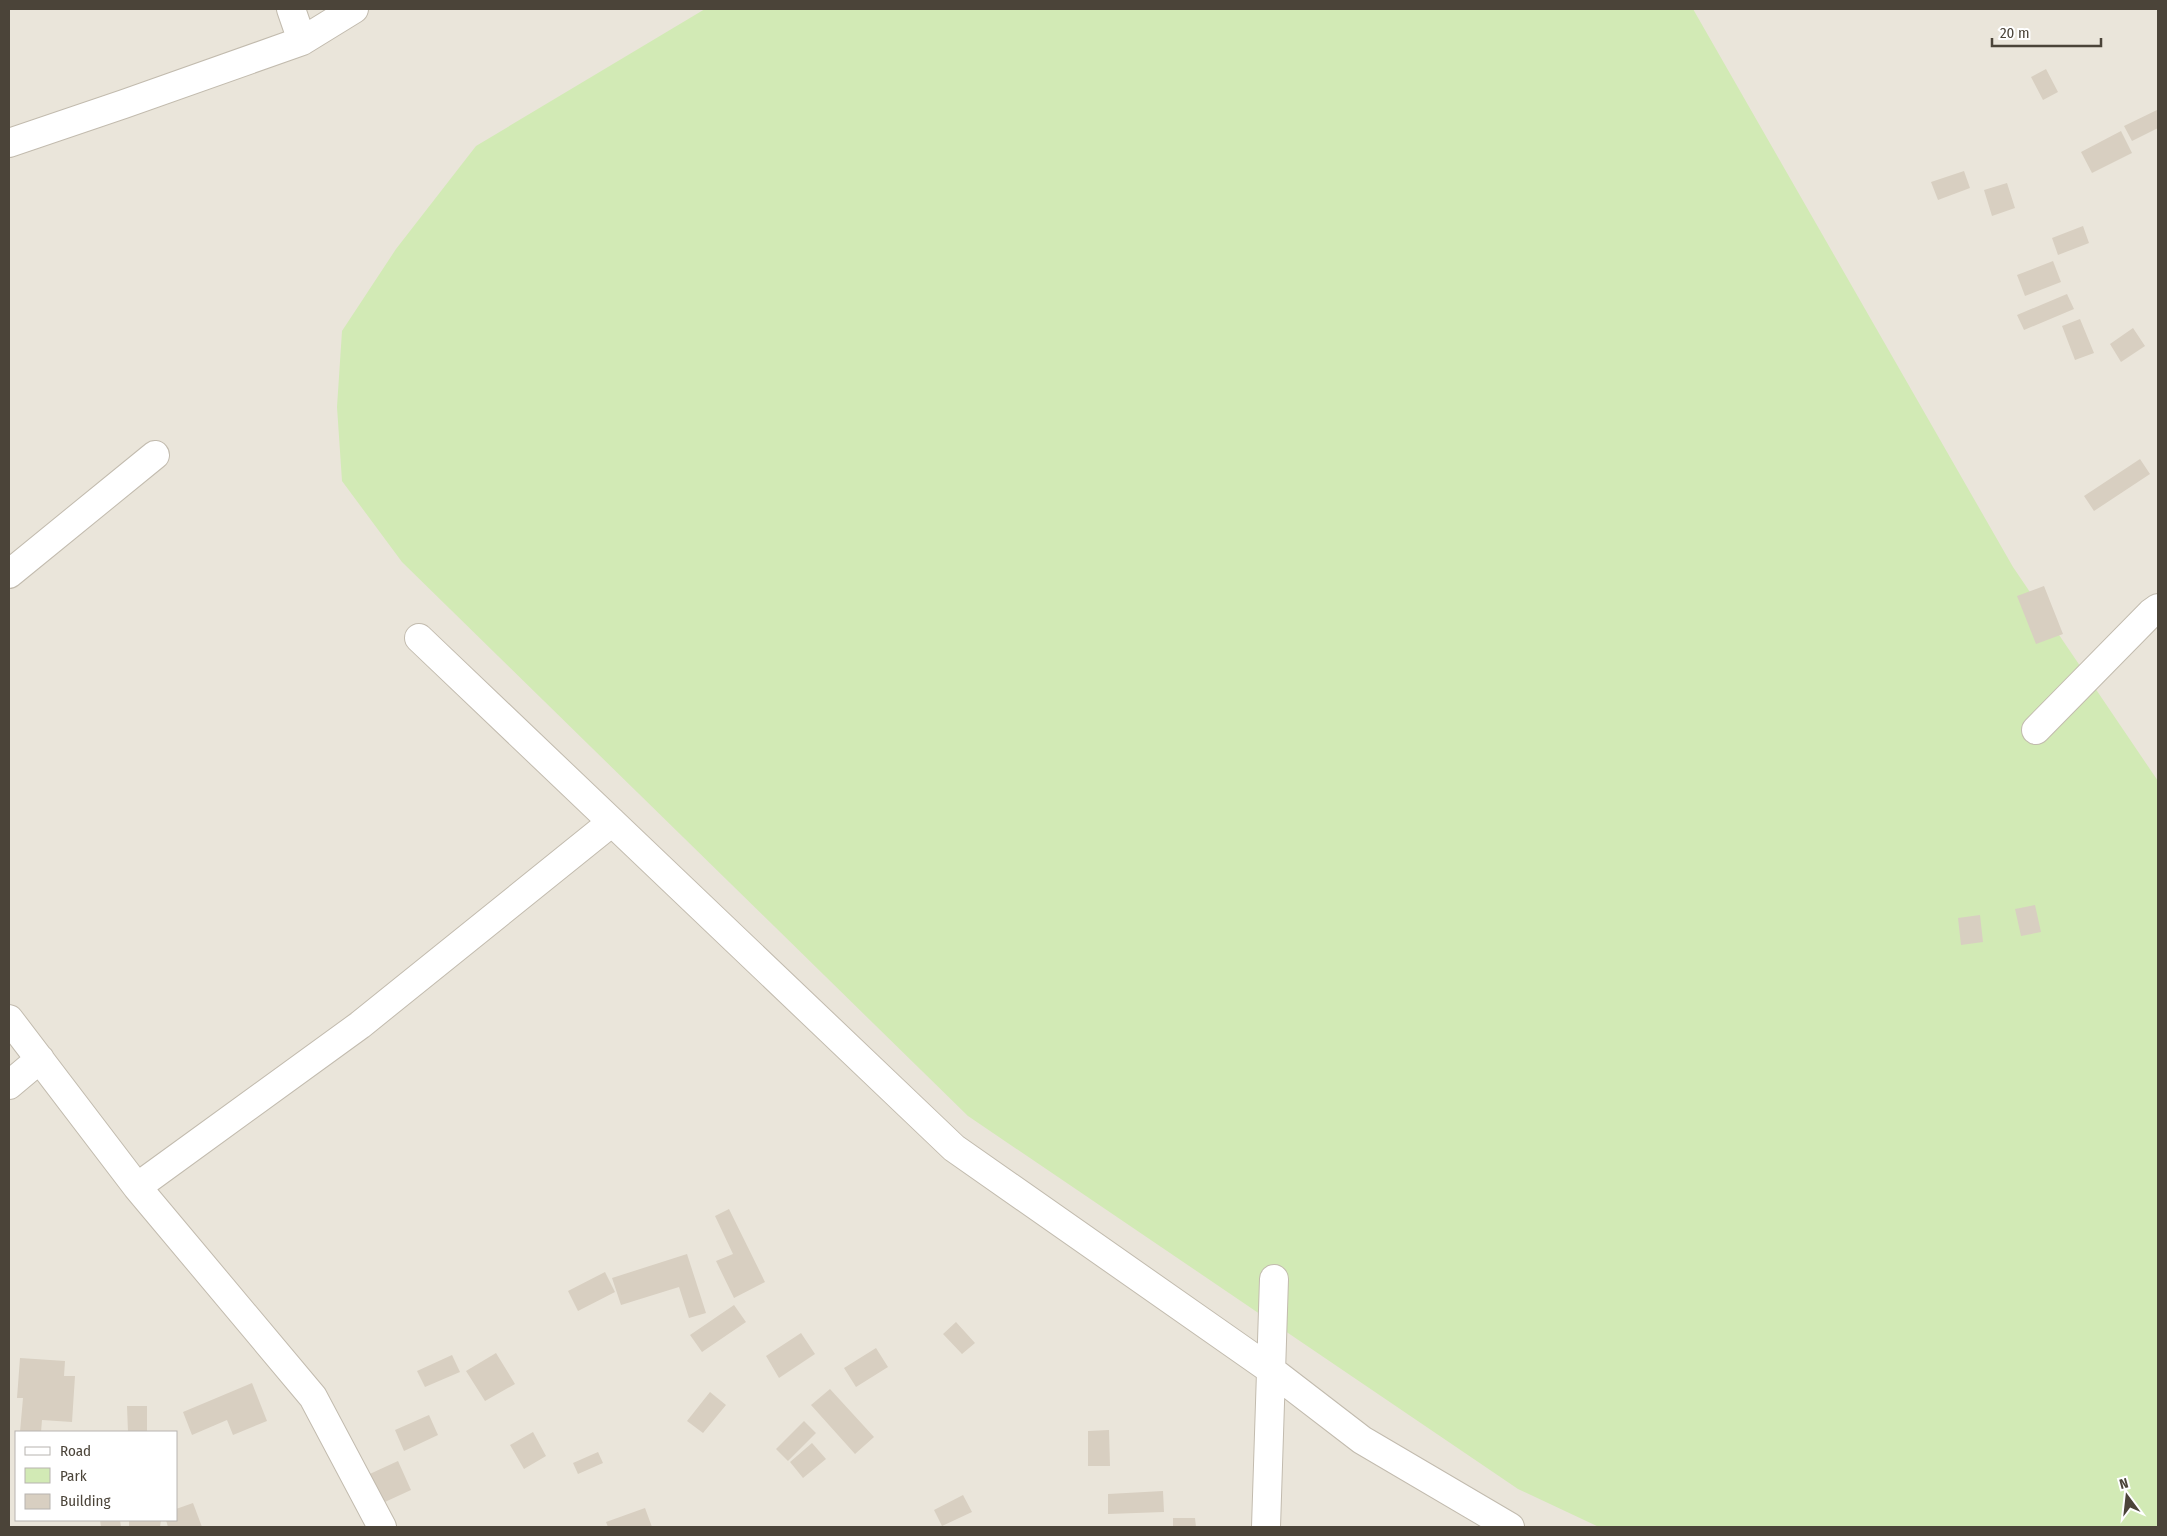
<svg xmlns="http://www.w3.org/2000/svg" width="2167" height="1536" viewBox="0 0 2167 1536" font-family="'Fira Sans Condensed',sans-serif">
	<rect width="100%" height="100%" fill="#f6f3ec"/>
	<!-- residential -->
	<path fill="#eae5da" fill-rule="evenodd" d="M9,9h2149v1518h-2149zM16,1432h160v88h-160z"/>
	<!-- green -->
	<path fill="#d2eab5" d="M705,9h988l320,558 145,214v746h-559l-81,-38 -550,-373 -566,-554 -60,-81 -5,-74 5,-76 54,-82 80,-103z"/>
	<!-- building -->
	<path fill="#d8cfc1" d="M2046,69l12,23 -15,8 -12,-23z
		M2157,110l1,18 -26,13 -8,-15z
		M2121,131l11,22 -40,20 -11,-21z
		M1964,171l6,17 -32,12 -7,-18z
		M2007,183l8,25 -23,8 -8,-26z
		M2083,226l6,17 -31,12 -6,-17z
		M2053,261l8,21 -36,14 -8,-21z
		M2067,294l7,15 -50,21 -7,-15z
		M2080,319l14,34 -19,7 -13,-34z
		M2133,328l12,18 -24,16 -11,-18z
		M2140,459l10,15 -56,37 -10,-15z
		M2044,586l19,48 -27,10 -19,-48z
		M2035,905l6,27 -20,4 -6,-27z
		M1980,915l3,27 -22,3 -3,-27z
		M729,1209l36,73 -31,16 -18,-37 17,-7 -18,-38z
		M687,1254l19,59 -17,5 -10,-31 -58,18 -9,-27z
		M605,1272l10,20 -37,19 -10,-20z
		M734,1305l12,17 -44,30 -12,-17z
		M956,1322l19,21 -13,11 -19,-20z
		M801,1333l14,21 -36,24 -13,-22z
		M876,1348l12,19 -32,20 -12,-19z
		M496,1353l19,31 -30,17 -19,-30z
		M452,1355l8,17 -35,15 -8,-16z
		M20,1358l45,3 -1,15h11l-3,46 -30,-2 -1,12h-21l3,-34h-6z
		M252,1383l15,38 -34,14 -6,-15 -35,15 -9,-23z
		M830,1389l44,48 -19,17 -44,-49z
		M710,1392l16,13 -23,28 -16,-12z
		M127,1406h20v26h-19z
		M429,1415l9,20 -34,16 -9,-21z
		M804,1421l12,12 -28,28 -12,-12z
		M1109,1430l1,36h-22v-35z
		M533,1432l13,24 -22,13 -14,-24z
		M812,1443l14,16 -23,19 -13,-16z
		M598,1452l5,11 -25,11 -5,-11z
		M398,1461l13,29 -37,17 -13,-29z
		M1163,1491l1,21 -56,2v-20z
		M963,1495l9,17 -30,14 -8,-16z
		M193,1503l9,24h-34l-2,-7h10v-11z
		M645,1508l7,19h-44l-2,-5z
		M1173,1518h22l1,9h-23z
		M100,1520h20l1,7h-20z
		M129,1520h32l-1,7h-31z"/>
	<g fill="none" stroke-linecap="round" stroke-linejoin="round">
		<!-- street casing -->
		<g stroke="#c2bbae" stroke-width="30">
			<path id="street" d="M291,9l11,32
				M9,143l115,-39 178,-63 52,-32
				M9,574l146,-119
				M419,638l535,510 317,222 91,70 148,87
				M2036,730l115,-117 7,-5
				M9,1019l128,168 176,210 69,130
				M9,1085l31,-26
				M137,1187l223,-162 252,-203
				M1266,1527l8,-248"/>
		</g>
		<!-- street -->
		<use href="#street" stroke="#fff" stroke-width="28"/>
	</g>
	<!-- border -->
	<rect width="2167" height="1536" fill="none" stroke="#4b4439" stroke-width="20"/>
	<!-- legend -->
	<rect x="15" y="1431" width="162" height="90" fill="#ffffff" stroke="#b7b4b0"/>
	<rect x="25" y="1447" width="25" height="8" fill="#ffffff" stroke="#b7b4b0"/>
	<text x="60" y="1456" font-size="15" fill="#4b4439">Road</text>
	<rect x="25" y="1468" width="25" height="15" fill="#d2eab5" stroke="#b7b4b0"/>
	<text x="60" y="1481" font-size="15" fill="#4b4439">Park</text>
	<rect x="25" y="1494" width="25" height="15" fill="#d8cfc1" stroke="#b7b4b0"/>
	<text x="60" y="1506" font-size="15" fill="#4b4439">Building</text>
	<!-- north arrow -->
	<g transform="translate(2127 1496) rotate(345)" stroke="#ffffff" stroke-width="4" paint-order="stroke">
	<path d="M0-4L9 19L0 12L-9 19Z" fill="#4b4439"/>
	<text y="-8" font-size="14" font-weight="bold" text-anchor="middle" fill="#4b4439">N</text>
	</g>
	<!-- scale -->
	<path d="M1992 38v8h109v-8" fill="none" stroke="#4b4439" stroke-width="2.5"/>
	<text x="2000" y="38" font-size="15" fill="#4b4439" stroke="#ffffff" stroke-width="4" paint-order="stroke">20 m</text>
</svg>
